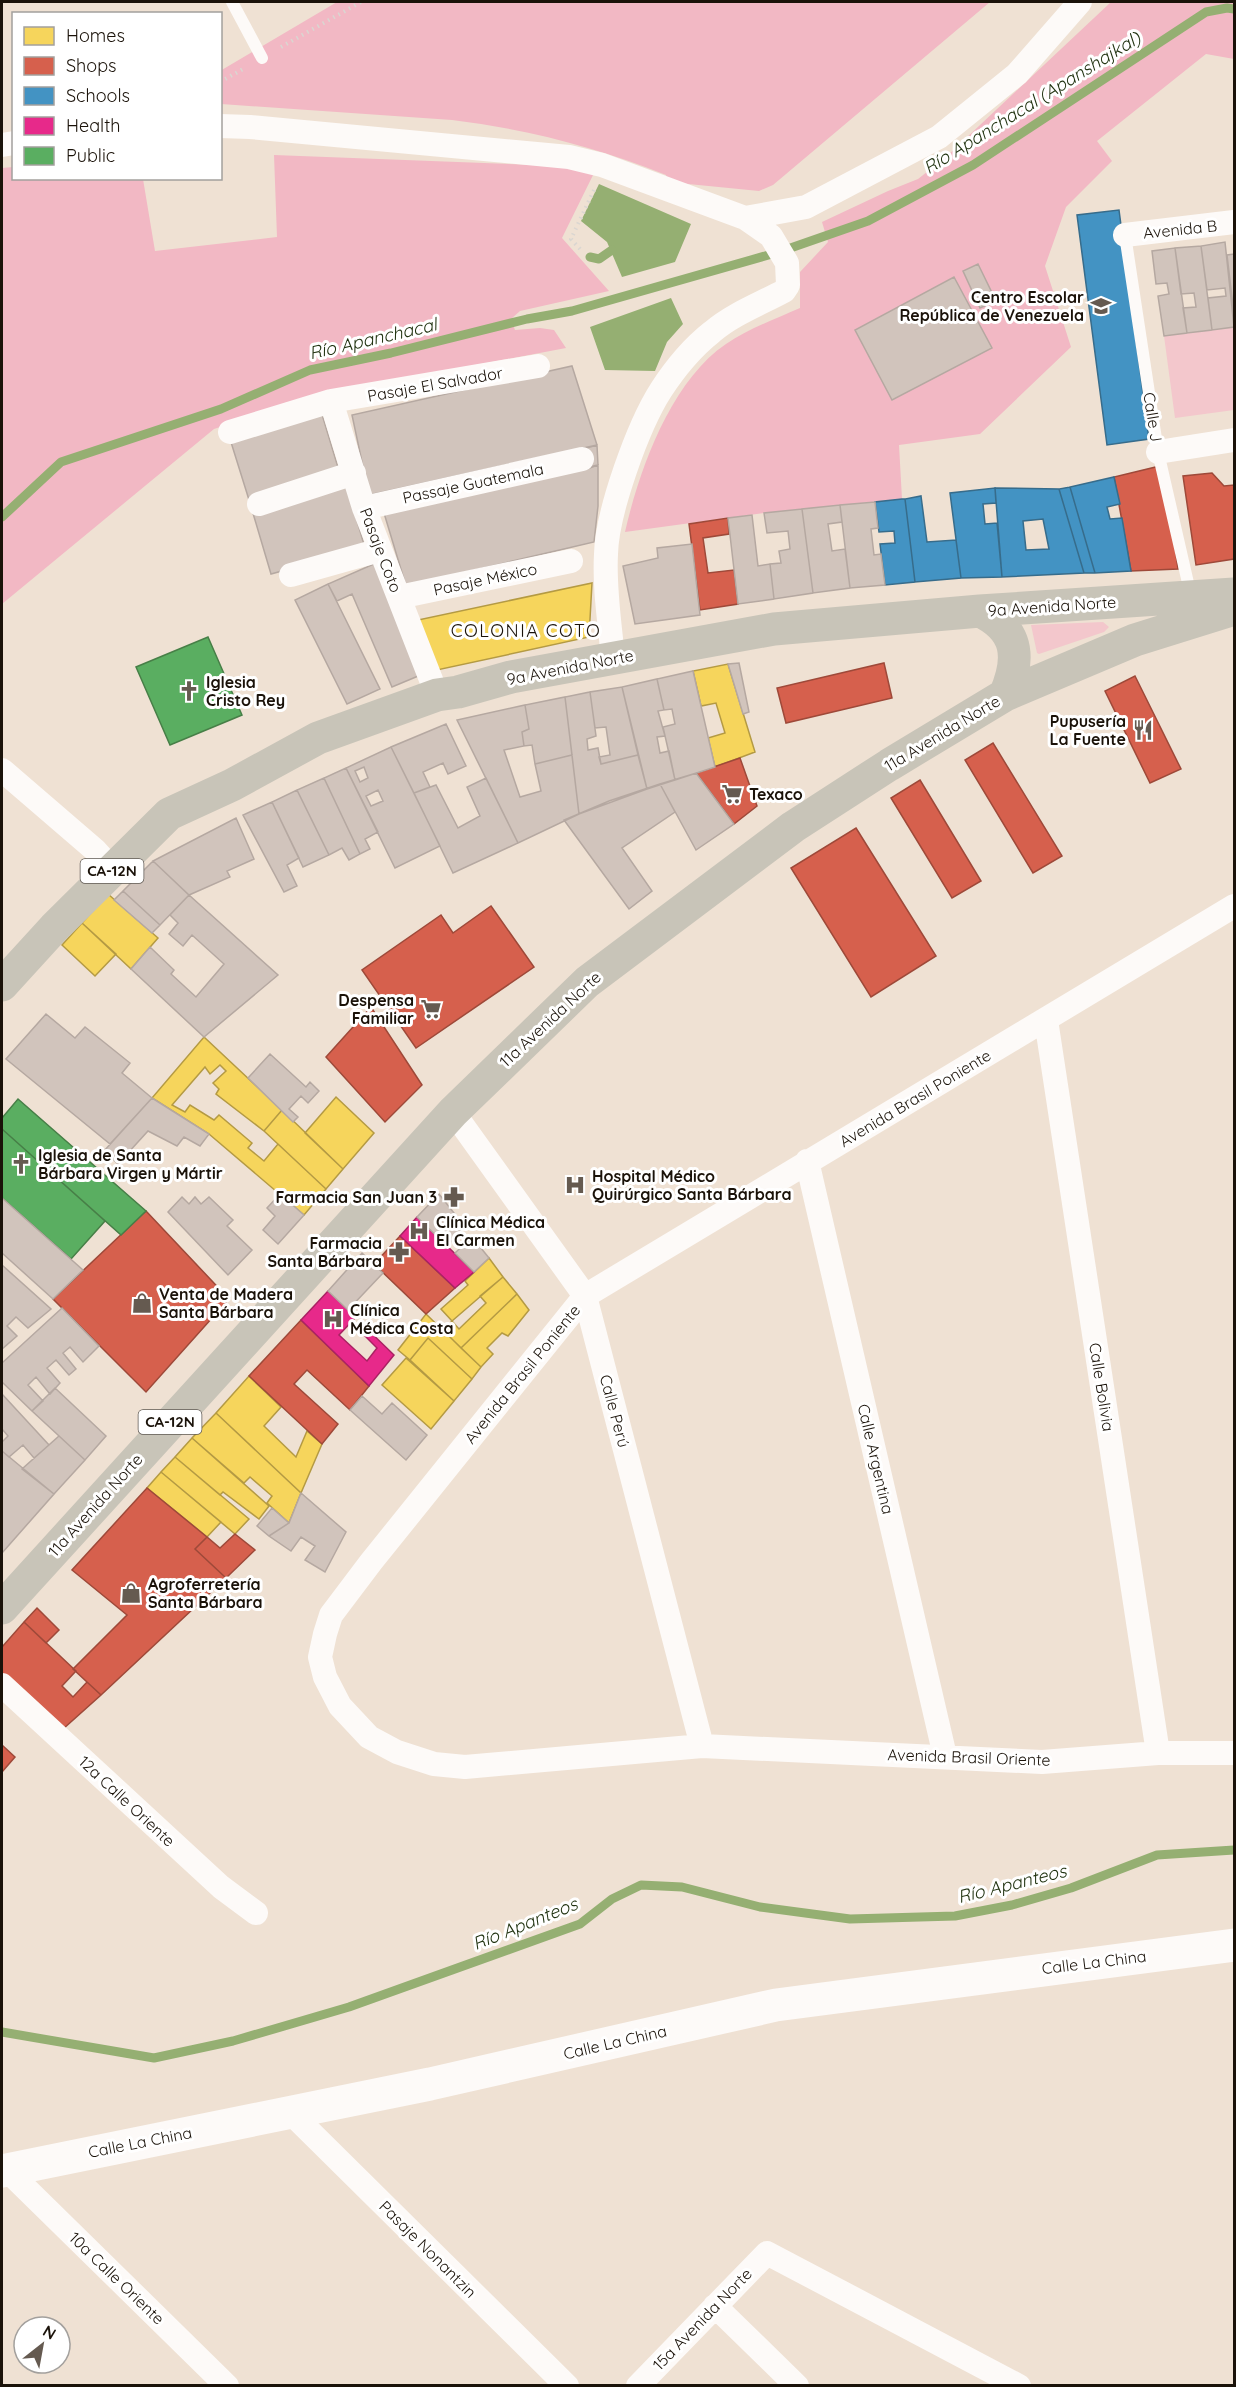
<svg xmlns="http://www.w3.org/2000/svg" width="1236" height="2387" viewBox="0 0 1236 2387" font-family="Quicksand,sans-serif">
	<rect width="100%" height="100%" fill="#efe1d3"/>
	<!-- green -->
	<path fill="#f3c7cc" d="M1234,327v83l-59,8 -11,-82z
		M1103,622l6,5 -5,5 -65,22 -2,-1 -6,-28z"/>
	<!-- forest -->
	<path fill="#f2b8c4" d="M337,2h653l-217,183 -14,6 -91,-9 -2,-7c-69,-28 -141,-46 -214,-55l-231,-16 -1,-33z
		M1111,2h123v57l-28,-5 -109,87 15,20 -46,46 -21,59 26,81 -91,87 -81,11 3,54 -138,14 -139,19c14,-62 46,-151 101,-188 22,-15 49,-25 74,-36v-36l28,-30 -6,-20 66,-31 30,-12 28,-22z
		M274,155l289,11 32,5 -33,67 47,53 -89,20 -9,8 4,11 25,-2 14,2 12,18 -249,47 -103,34 -212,175v-436l11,-1 1,11 129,1 12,72 122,-14z"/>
	<!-- water -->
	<path fill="#95af72" d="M599,184l92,40 -16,38 -53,15 -15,-35 -26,-21z
		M671,298l12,26 -16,18 -12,29 -50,-1 -15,-43z"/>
	<!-- homes -->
	<path fill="#f6d55c" stroke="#b49a43" stroke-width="1.5" d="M592,583l-3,54 -152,33 -19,-50z
		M728,664l27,88 -40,15 -7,-29 17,-5 -9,-30 -15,3 -8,-35z
		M108,894l50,44 -27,31 -49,-46z
		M82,923l34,31 -21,22 -33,-31z
		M204,1037l78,73 -18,21 -48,-37 3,-5 -6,-6 13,-12 -6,-6 -10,9 -5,-7 -33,38 13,7 5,-7 24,15 5,-5 33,28 -4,5 16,13 14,-17 48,45 -22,26 -95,-81 -57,-36z
		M336,1097l38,36 -31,36 -38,-36z
		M282,1110l61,59 -17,20 -62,-58z
		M489,1258l14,19 -51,44 -11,-12 27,-24 -3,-4z
		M503,1277l14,17 -56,54 -18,-18 9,-9 7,8 27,-26 -6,-7z
		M517,1294l12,16 -21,26 -6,-3 -15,15 6,6 -12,13 -20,-19z
		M426,1314l55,53 -9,12 -44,-41 -18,22 -12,-10z
		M428,1338l44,41 -18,22 -44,-41z
		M406,1358l48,43 -23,28 -49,-44z
		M249,1376l32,31 -17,19 32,31 11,-26 15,13 -21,49 -85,-80z
		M216,1413l85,80 -12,30 -22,-20 5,-7 -22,-19 -6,6 -52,-45z
		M192,1438l77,68 -10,13 -36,-27 -3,3 -45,-38z
		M175,1457l74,62 -14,15 -74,-62z
		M161,1472l60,50 -14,15 -60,-49z"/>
	<!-- shops -->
	<path fill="#d6604d" stroke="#9e4939" stroke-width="1.5" d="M1164,465l14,104 -47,2 -17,-94z
		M1212,473l12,13 10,-1v74l-38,6 -13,-89z
		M728,518l1,16 -26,4 5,35 26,-3 4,34 -38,6 -11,-86z
		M884,663l8,35 -106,25 -9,-35z
		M1135,676l46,93 -31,14 -45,-92z
		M993,743l69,113 -29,17 -68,-113z
		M740,758l17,48 -23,18 -38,-51z
		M920,780l61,101 -29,17 -61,-100z
		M856,828l80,128 -65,41 -80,-129z
		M491,906l43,61 -118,81 -54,-78 79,-55 12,18z
		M371,1007l51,78 -37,37 -59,-65z
		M146,1211l83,88 -83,93 -93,-93z
		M400,1236l55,52 -29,26 -52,-50z
		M301,1320l68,66 -19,24 -43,-40 -13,14 44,40 -16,20 -73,-68z
		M147,1488l60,49 -12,12 31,29 -125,117 -28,-26 54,-54 -55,-45z
		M235,1534l20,16 -29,28 -31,-29 12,-12 13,11z
		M37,1608l22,22 -13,13 -22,-21z
		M24,1622l52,49 -14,15 11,11 14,-15 14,13 -38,34 -61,-55v-27z
		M2,1745l13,12 -13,15z"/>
	<!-- schools -->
	<path fill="#4393c3" stroke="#376c8b" stroke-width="1.5" fill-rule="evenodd" d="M1119,210l30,229 -42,6 -30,-230z
		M1114,477l6,27 -13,3 3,12 12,-1 9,53 -36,2 -25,-86z
		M1070,487l25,86h-11l-25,-84z
		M995,488l64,1 25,84 -82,4zM1043,519l6,30 -23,1 -3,-29z
		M995,488l1,15 -13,1 2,20 12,-1 5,54 -41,1 -11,-85z
		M921,496l6,46 29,-2 5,38 -46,4 -10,-83z
		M902,499h3l10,83 -30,3 -5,-41 15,-1 -1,-12 -15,1 -4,-30z"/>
	<!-- health -->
	<path fill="#e7298a" stroke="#aa2263" stroke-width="1.5" d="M417,1217l57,55 -19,16 -55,-52z
		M328,1291l28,26 -17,18 28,26 10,-13 -21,-21 4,-5 34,33 -25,31 -68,-66z"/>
	<!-- public -->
	<path fill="#5aae61" stroke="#477f47" stroke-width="1.5" d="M208,637l34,78 -72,30 -34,-78z
		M18,1099l128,112 -25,24 -119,-106v-11z
		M2,1129l103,92 -34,38 -69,-61z"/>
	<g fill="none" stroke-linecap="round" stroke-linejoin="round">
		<!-- stream -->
		<path stroke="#95af72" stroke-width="9" d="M590,257l9,2 13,-9
			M2,517l59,-55 160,-53 89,-39 81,-17 136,-34 45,-8 207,-59 89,-31 105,-56 233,-153 21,-4 7,1
			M2,2032l152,26 79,-17 116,-34 231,-83 32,-25 29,-14 41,2 78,20 90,12 105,-3 57,-11 59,-17 86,-33 77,-5"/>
	</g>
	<!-- building -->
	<path fill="#d1c4bc" stroke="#b5a8a1" stroke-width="1.5" fill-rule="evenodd" d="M1225,242l9,85 -22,3 -4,-32 18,-2 -1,-8 -18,2 -6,-44z
		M1201,246l11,84 -25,3 -4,-25 13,-1 -2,-14 -13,1 -6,-46z
		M1175,248l12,85 -23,3 -6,-40 11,-2 -2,-11 -11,1 -4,-33z
		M1234,254v60l-7,-59z
		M978,264l18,37 -16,7 -17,-37z
		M954,277l38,71 -100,52 -37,-70z
		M572,366l25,79 -228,50 -17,-80z
		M321,411l19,63 -90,29 -20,-64z
		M597,445l1,20 -11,4 -7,-19z
		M598,465v41l-4,36 -188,44 -22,-73z
		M346,483l19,65 -94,26 -19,-64z
		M875,502l3,26 -7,1 3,26 7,-1 4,31 -35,3 -10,-83z
		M840,505l2,17 -14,2 4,27 13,-2 5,39 -37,5 -11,-84z
		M802,509l11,84 -39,6 -4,-35 11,-1 -2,-12 11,-2 -2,-18 -21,2 -3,-20z
		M752,515l6,51 12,-2 4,35 -36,5 -10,-86z
		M692,544l8,71 -65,9 -12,-58 35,-8 -1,-10z
		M376,563l47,111 -31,13 -40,-93 -15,7 -9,-17z
		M328,584l52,105 -33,15 -52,-104z
		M739,663l10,49 -6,2 -15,-50z
		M693,671l22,96 -40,13 -12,-53 12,-3 -3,-15 -8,1 -7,-31z
		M657,679l7,31 -6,1 7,25 -8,1 3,16 9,-2 6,29 -28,9 -25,-102z
		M622,687l16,68 -37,9 -2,-7 11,-2 -4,-28 -11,1 -5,-36z
		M590,692l6,44 -9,3 1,11 10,-2 3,16 37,-9 9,34 -68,25 -14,-117z
		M565,697l7,58 -37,9 -3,-19 -8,1 -2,-14 7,-3 -4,-24z
		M525,705l4,24 -7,3 2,14 -20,4 16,47 21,-6 -6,-27 37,-9 7,59 -61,29 -61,-123z
		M446,724l20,42 -18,8 -5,-11 -20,9 7,15 -16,6 -23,-46z
		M391,747l49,99 -45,22 -49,-100zM364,767l4,11 -8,4 -5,-11zM378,790l5,11 -12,5 -5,-10z
		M346,768l32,64 -13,7 5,10 -10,5 -36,-76z
		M696,773l38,51 -38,26 -36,-66z
		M324,778l36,76 -11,6 -7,-12 -13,7 -32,-65z
		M486,778l32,65 -65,30 -39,-80 22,-8 22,43 22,-12 -13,-29z
		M660,784l15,28 -53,36 30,43 -23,18 -65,-89 45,-19z
		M297,790l32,65 -26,12 -31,-65z
		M272,802l27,56 -12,7 10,21 -13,6 -41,-77z
		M236,818l18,41 -27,12 3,6 -41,18 -36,-34z
		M153,861l36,34 -29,30 -37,-34z
		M123,891l37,34 -8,8 -38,-33z
		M189,895l89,80 -74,62 -73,-68 19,-22 24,23 -3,4 25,23 28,-33 -32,-29 -9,11 -14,-12 9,-11 -8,-8z
		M46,1014l29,24 10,-11 45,36 -8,10 30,25 -42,46 -104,-85z
		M270,1054l36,33 4,-5 9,9 -11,12 -7,-7 -12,13 9,8 -5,5 -45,-44z
		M152,1098l57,36 -9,12 -16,-9 -7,9 -29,-15 -30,33 -14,-13z
		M280,1194l24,21 -26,29 -15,-14 12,-14 -8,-8z
		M439,1194l26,33 -18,19 -30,-29z
		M182,1197l7,7 6,-7 6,7 8,-7 24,23 -6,6 25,24 -24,25 -60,-63z
		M2,1198l81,72 -30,29 -51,-46z
		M472,1237l17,21 -15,14 -19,-19z
		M362,1253l21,20 -35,37 -20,-19z
		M2,1265l49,44 -23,19 -12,-11 -9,9 10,10 -15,13z
		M62,1308l37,38 -16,16 -13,-15 -7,6 13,16 -7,6 -13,-15 -9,8 13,15 -10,11 -14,-17 -8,8 15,16 -11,10 -30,-29v-19z
		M55,1388l51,48 -21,24 -53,-49z
		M2,1394l47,51 -15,13 -11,-13 -14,12 -7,-6v-9l6,-6 -6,-7z
		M362,1396l20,18 10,-11 35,32 -21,25 -56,-50z
		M59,1436l26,24 -31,34 -32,-25z
		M2,1451l52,43 -52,59z
		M301,1493l45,39 -21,40 -20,-12 10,-14 -14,-9 -10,14 -22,-15 20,-13z
		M272,1508l17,15 -20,13 -12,-10z"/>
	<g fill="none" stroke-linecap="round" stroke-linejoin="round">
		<!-- path -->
		<path stroke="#dad6d1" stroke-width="4" stroke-dasharray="1.5 4.5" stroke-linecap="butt" d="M281,47l80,-45
			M220,82l23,-13
			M580,249l-9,-10 23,-49"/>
		<!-- lane -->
		<path stroke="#fdfaf8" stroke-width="12" d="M232,2l30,56
			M1125,235l33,217 33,144"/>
		<!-- street -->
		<path stroke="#fdfaf8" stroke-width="24" d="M220,126l30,1 319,30 33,8 143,53 26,18 16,27 1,22 -4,6c-24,13 -51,23 -72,41 -19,15 -38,38 -51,58 -23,36 -54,122 -55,164 -2,35 4,70 7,105
			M2,145l12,-2
			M745,218l61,-11 133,-70 78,-63 63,-72
			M1125,235l109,-13
			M331,401l33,107 73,187
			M230,432l101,-31 207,-35
			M1158,452l76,-12
			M259,504l95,-31
			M364,508l218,-49
			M291,575l89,-25
			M399,597l172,-36
			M2,770l93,80 18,20
			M1234,906l-649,390 -214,266 -40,53 -6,19 -5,23 5,20 15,29 29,31 28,15 37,12 31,3 237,-21 340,16 116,-9h76
			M1046,1020l112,733
			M453,1112l132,184 117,450
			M807,1161l138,595
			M2,1685l219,202 35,26
			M290,2112l277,274
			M7,2170l220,216
			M715,2306l82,80
			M638,2386l129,-133 252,133"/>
		<!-- secondary -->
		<path stroke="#fdfaf8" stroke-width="33" d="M2,2171l428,-87 346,-79 458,-60"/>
		<!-- primary -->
		<path stroke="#c8c4b8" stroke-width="33" d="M980,611c39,19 41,47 25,84
			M2,985l52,-57 115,-114 63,-29 86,-47 119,-43 21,-3 53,-15 263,-48 206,-18 254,-17
			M2,1608l451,-496 134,-130 206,-155 96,-62 116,-70 130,-55 99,-31"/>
	</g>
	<!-- icons -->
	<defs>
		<g id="school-bare" transform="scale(1.62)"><path d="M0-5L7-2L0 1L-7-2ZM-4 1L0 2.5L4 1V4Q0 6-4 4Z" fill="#655a50" stroke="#fff" stroke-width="2.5" paint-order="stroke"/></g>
		<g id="church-bare" transform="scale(1.62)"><path d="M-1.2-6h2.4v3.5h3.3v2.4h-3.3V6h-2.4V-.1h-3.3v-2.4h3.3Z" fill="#655a50" stroke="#fff" stroke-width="2.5" paint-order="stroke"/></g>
		<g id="restaurant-bare" transform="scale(1.62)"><path d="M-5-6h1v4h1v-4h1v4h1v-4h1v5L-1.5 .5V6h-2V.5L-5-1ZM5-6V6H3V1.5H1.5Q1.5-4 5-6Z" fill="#655a50" stroke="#fff" stroke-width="2.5" paint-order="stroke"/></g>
		<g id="supermarket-bare" transform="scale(1.62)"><path d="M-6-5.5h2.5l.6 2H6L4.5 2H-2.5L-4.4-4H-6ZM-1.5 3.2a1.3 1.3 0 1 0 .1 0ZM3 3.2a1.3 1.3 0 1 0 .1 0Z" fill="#655a50" stroke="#fff" stroke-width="2.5" paint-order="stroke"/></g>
		<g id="hospital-bare" transform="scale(1.62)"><path d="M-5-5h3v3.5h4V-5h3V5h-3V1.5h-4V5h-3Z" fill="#655a50" stroke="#fff" stroke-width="2.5" paint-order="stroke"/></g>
		<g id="pharmacy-bare" transform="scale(1.62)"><path d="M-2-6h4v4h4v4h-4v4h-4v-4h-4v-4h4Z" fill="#655a50" stroke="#fff" stroke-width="2.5" paint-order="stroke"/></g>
		<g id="shop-bare" transform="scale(1.62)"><path d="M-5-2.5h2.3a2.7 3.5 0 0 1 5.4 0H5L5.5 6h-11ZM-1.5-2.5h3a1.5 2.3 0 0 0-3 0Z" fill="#655a50" stroke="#fff" stroke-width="2.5" paint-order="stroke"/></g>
	</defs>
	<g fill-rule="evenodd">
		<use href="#school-bare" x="1101" y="306"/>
		<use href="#church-bare" x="189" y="691"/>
		<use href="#restaurant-bare" x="1143" y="730"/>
		<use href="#supermarket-bare" x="732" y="794"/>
		<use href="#supermarket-bare" x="431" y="1009"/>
		<use href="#church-bare" x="21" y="1164"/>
		<use href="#hospital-bare" x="575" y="1185"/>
		<use href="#pharmacy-bare" x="454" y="1197"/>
		<use href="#hospital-bare" x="419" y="1231"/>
		<use href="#pharmacy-bare" x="399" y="1252"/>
		<use href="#shop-bare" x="142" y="1303"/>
		<use href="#hospital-bare" x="333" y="1319"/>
		<use href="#shop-bare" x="131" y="1593"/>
	</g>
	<g text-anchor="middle" stroke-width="6" stroke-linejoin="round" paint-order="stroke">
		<!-- shield labels -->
		<g fill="#fff" stroke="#5f5953" stroke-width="1.5">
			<rect x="80.5" y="859" width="63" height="24" rx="4.5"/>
			<rect x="138.5" y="1410" width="63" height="24" rx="4.5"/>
		</g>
		<g font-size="15" font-weight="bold" fill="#1a1209">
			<text x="112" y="876">CA-12N</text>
			<text x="170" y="1427">CA-12N</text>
		</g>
		<!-- street labels -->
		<g font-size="16" fill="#1a1209" stroke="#fff">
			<text transform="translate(1180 229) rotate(-6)" y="6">Avenida B</text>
			<text transform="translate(435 384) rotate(-10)" y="6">Pasaje El Salvador</text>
			<text transform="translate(1153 417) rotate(81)" y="6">Calle J</text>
			<text transform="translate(473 483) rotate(-12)" y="6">Passaje Guatemala</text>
			<text transform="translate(381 550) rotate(69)" y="6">Pasaje Coto</text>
			<text transform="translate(485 579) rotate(-12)" y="6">Pasaje México</text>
			<text transform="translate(1052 606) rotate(-4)" y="6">9a Avenida Norte</text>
			<text transform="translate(570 667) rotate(-11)" y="6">9a Avenida Norte</text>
			<text transform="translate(942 733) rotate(-31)" y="6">11a Avenida Norte</text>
			<text transform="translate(550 1019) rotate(-43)" y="6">11a Avenida Norte</text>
			<text transform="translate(915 1098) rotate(-31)" y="6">Avenida Brasil Poniente</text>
			<text transform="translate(522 1374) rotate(-51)" y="6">Avenida Brasil Poniente</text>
			<text transform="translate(1102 1387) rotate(81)" y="6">Calle Bolivia</text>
			<text transform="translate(615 1411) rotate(75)" y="6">Calle Perú</text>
			<text transform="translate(876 1459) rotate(77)" y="6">Calle Argentina</text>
			<text transform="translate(95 1505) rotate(-48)" y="6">11a Avenida Norte</text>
			<text transform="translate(969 1757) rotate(2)" y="6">Avenida Brasil Oriente</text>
			<text transform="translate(127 1801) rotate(43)" y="6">12a Calle Oriente</text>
			<text transform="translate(1094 1962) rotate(-7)" y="6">Calle La China</text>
			<text transform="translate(615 2042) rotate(-13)" y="6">Calle La China</text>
			<text transform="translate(140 2142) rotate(-11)" y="6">Calle La China</text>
			<text transform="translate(428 2249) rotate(45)" y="6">Pasaje Nonantzin</text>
			<text transform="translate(117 2278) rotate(44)" y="6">10a Calle Oriente</text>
			<text transform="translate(702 2319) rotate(-46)" y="6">15a Avenida Norte</text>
		</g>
		<!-- poi labels -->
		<g font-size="16" font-weight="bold" fill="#1a1209" stroke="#fff" text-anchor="start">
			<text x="1084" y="303" text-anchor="end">Centro Escolar<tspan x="1084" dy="18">República de Venezuela</tspan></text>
			<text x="206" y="688">Iglesia<tspan x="206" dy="18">Cristo Rey</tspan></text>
			<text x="1126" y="727" text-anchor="end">Pupusería<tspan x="1126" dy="18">La Fuente</tspan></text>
			<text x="749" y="800">Texaco</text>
			<text x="414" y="1006" text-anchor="end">Despensa<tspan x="414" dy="18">Familiar</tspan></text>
			<text x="38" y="1161">Iglesia de Santa<tspan x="38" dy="18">Bárbara Virgen y Mártir</tspan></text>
			<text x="592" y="1182">Hospital Médico<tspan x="592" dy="18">Quirúrgico Santa Bárbara</tspan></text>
			<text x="437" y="1203" text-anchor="end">Farmacia San Juan 3</text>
			<text x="436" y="1228">Clínica Médica<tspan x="436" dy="18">El Carmen</tspan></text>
			<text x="382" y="1249" text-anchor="end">Farmacia<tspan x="382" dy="18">Santa Bárbara</tspan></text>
			<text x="159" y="1300">Venta de Madera<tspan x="159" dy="18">Santa Bárbara</tspan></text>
			<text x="350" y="1316">Clínica<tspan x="350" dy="18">Médica Costa</tspan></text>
			<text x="148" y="1590">Agroferretería<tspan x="148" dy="18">Santa Bárbara</tspan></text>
		</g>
		<!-- water labels -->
		<g font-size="18" font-style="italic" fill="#213311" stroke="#fff">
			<text transform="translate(1032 103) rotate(-32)" y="6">Río Apanchacal (Apanshajkal)</text>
			<text transform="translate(373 339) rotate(-13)" y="6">Río Apanchacal</text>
			<text transform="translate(1012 1884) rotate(-14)" y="6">Río Apanteos</text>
			<text transform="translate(525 1924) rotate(-22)" y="6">Río Apanteos</text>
		</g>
		<!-- neighbourhood labels -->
		<g font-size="18" letter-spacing="1.5" fill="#1a1209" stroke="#fff">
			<text x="526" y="637">COLONIA COTO</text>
		</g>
	</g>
	<!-- border -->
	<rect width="1236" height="2387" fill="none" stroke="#1a1209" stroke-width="6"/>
	<!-- legend -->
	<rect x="12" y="12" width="210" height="168" fill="#ffffff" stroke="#a3a09d" stroke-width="1.5"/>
	<rect x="24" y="27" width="30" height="18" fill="#f6d55c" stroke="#a3a09d" stroke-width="1.5"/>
	<text x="66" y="42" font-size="18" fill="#1a1209">Homes</text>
	<rect x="24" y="57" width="30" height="18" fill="#d6604d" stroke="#a3a09d" stroke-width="1.5"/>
	<text x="66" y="72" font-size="18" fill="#1a1209">Shops</text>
	<rect x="24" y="87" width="30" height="18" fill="#4393c3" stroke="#a3a09d" stroke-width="1.5"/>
	<text x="66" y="102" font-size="18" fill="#1a1209">Schools</text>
	<rect x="24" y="117" width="30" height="18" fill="#e7298a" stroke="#a3a09d" stroke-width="1.5"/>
	<text x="66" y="132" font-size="18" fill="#1a1209">Health</text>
	<rect x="24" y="147" width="30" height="18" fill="#5aae61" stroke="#a3a09d" stroke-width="1.5"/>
	<text x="66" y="162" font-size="18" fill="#1a1209">Public</text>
	<!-- north arrow -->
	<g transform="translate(42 2345) rotate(31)"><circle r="28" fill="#ffffff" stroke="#a3a09d" stroke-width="1.5"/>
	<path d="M0-4.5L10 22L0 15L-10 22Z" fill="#655a50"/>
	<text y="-9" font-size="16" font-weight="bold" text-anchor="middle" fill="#1a1209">N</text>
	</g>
</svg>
